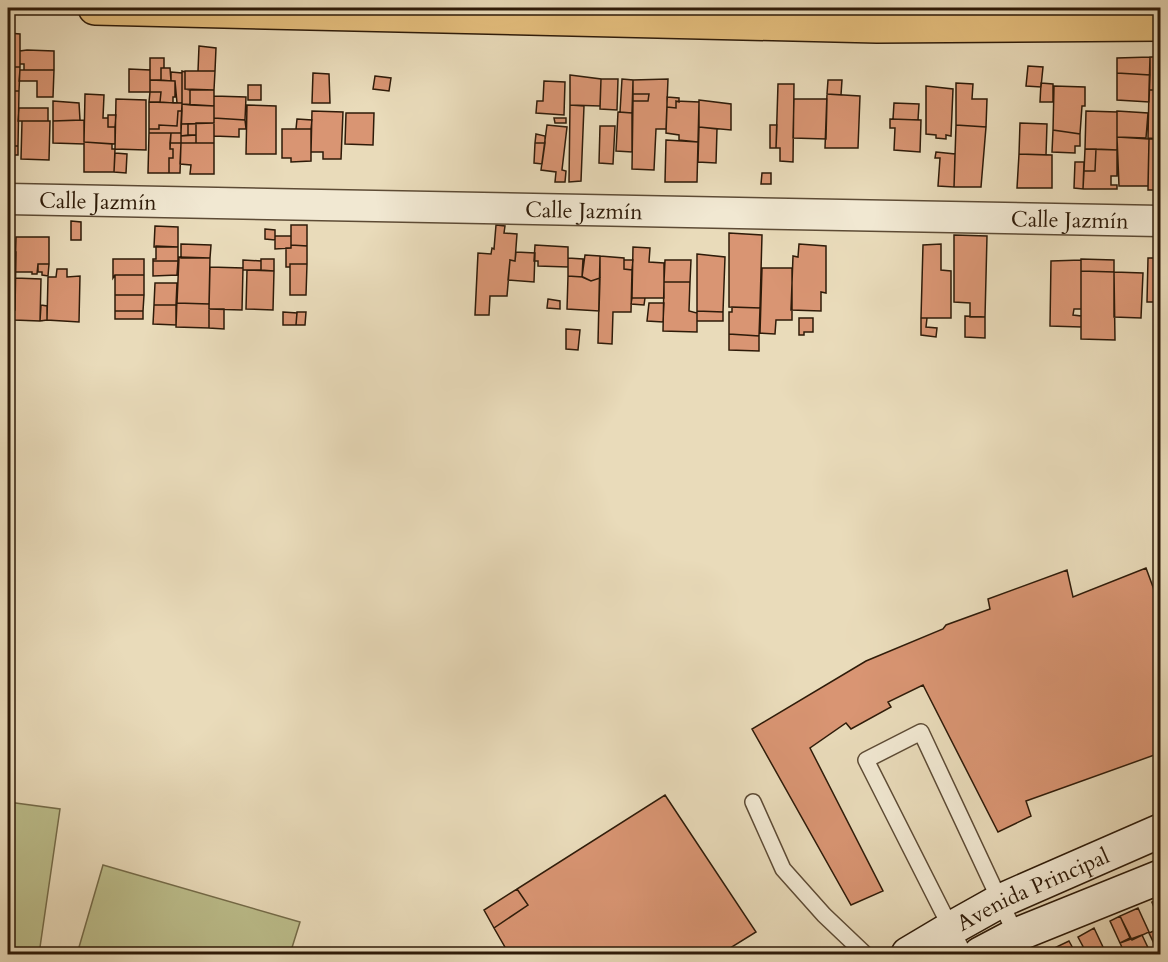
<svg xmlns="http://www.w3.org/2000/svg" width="1168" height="962" viewBox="0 0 1168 962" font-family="Cardo,serif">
	<rect width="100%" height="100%" fill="#e9dbba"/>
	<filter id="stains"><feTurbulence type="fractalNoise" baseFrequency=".00333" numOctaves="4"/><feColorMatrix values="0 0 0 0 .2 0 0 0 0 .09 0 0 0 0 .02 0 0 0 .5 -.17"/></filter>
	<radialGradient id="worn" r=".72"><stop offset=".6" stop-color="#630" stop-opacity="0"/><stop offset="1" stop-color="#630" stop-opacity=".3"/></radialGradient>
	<!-- green -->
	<path fill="#bcbe8c" stroke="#756c4a" stroke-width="1.5" d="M8,802l52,7 -21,145h-31z
		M103,865l197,57 -10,32h-213z"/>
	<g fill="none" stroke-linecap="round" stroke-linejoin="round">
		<!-- stream -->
		<path stroke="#6e7c6a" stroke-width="8" d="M822,954l2,-1"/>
	</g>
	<!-- building -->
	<path fill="#d99573" stroke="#2e1b09" stroke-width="1.5" d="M8,33l12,1v33h-12z
		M199,46l17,2 -1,23h-17z
		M27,50l27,1v19h-30v-6h-4v-13z
		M1150,57v18l-33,-2v-15z
		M1150,57h10v33h-11z
		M150,58h14v10h-3v12h-11z
		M1028,66l15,1 -2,20 -15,-1z
		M8,67h12l-1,24h-11z
		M161,68h9l1,13 -10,-1z
		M129,69l21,1v22h-21z
		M20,70h34l-1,27h-16v-16h-18z
		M182,71l3,1v17l5,1v15l-8,-1z
		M185,71h30l-1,19 -29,-1z
		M171,72l11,1v30h-5l-2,-22h-4z
		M313,73l16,1 1,29h-18z
		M1117,73l33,2 -1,27 -32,-2z
		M570,75l31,4 -1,27 -30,-1z
		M375,76l16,2 -2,13 -16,-2z
		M601,79h17l-1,31 -17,-1z
		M622,79l11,1 -1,33 -12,-1z
		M668,79l-2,50h-10l-2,41 -22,-1 1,-68h15l1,-7h-16v-14z
		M150,80l25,1v16h-2v6l-13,-1 1,-10h-11z
		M828,80h14l-1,15 -14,-1z
		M544,81l21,1 -1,33 -28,-2 1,-12h6z
		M956,83l17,1 -1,15h15l-1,28 -30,-2z
		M1041,83l12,1v18h-13z
		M778,84h16l-1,78 -13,-1v-13h-4z
		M248,85h13v15h-13z
		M926,86l27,3 -2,47 -5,-1v4l-10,-1v-3l-10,-1z
		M1054,86l31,1v19h-3l-2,28 -27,-4z
		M190,90h24v16l-24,-1z
		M1149,90h11v49l-12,-1z
		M8,91h11l-1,55h-10z
		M150,92h11l-1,10h-11z
		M85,94l19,1 -1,23h5v9h7v17l-31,-2z
		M633,94h16l-1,7h-15z
		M827,94l33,2 -2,52h-33z
		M214,96l32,1 -1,23 -31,-2z
		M667,97l12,1v4l-3,-1v7l-9,-1z
		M116,99l30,1v50l-31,-1z
		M794,99h33l-1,40 -33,-1z
		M699,100l32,4v26l-32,-3z
		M53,101l26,2 1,17 -27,1z
		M676,101l23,1 -1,40 -19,-2v-5l-13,-2 1,-26 9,1z
		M149,102l33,1v8h-4l-1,15 -18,-1v4h-10z
		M894,103l25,1 -1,16 -25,-1z
		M182,104l32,2v17l-33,1z
		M247,105l29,1v48h-30z
		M570,105l14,1 -3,75 -12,1z
		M19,108h29v13h-30z
		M178,111h4l-1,22h-32v-4h10v-4l18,1z
		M312,111l31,1 -2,47h-18v-7h-12z
		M1086,111l31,1v38l-32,-1z
		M1117,111l31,2 -2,25 -29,-1z
		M618,112l14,1v39l-16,-1z
		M346,113h28l-1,32 -28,-1z
		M108,115h8l-1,12h-7z
		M214,118l31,2 1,9h-7v8l-25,-1z
		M554,118h12v5h-11z
		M297,119l15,1 -1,9h-15z
		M890,119l31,1 -1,32 -26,-2 1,-22h-5z
		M84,120v24l-31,-1v-22z
		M22,121h28l-1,39 -28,-1z
		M196,123h18v20h-18z
		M1020,123l27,1 -1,31 -27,-1z
		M181,124h7v11l-7,1z
		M188,124h8v11h-8z
		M547,125l20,2 -5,43 4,1 -1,11h-10l1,-10 -15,-2z
		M770,125h7l-1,23h-6z
		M956,125l30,2 -5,60h-27z
		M600,126h15l-2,38 -14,-1z
		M699,127l18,2 -1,34 -18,-1z
		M282,129h29v32l-20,1v-4h-9z
		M1053,130l27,4v12h-5v7l-23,-1z
		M149,133h22l-1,16h3v9h-4v15h-21z
		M171,133h10v10h-11z
		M536,134l9,2v7h-10z
		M196,135v8h-15v-7z
		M1117,137l32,2 -1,47h-29z
		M1149,139h11v51h-12z
		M666,140l32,2 -1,40h-32z
		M84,142l28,2v5h3l-1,23h-30z
		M170,143h11l-1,30h-11v-15h4v-9h-3z
		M181,143h33v31h-24l1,-9 -11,-1z
		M535,143h10l-3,21 -8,-1z
		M8,146h10v9h-10z
		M1085,149h11l-1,22h-11z
		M1096,149l21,1v26h-6v9h6v4h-34l1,-18h11z
		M936,152l19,2 -1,33 -16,-1 2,-28h-5z
		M115,153l12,1 -1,19 -12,-1z
		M1019,154l33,1v33h-35z
		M1075,162h9l-1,27 -9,-1z
		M762,173h9v11h-10z
		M71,221l10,1v18h-10z
		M291,225h16v21l-16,-1z
		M496,225l9,1 -1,7 13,1 -2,27 -5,-1 -3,36h-17l-1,19h-14l3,-62 13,1 1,-6 2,1z
		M155,226l23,1v20h-24z
		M265,229l10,1v10l-10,-1z
		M729,233l33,2 -2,73 -31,-1z
		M954,235l33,1 -2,81h-15v-14l-16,-1z
		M275,236h16v12l-16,1z
		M16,237h33v27h-11l-1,10h-5v-2h-17z
		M181,244l30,1 -1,13h-29z
		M799,244l27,2v47l-5,-1v19l-30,-1 2,-54 5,1z
		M941,244v26l10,1v47h-30l2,-73z
		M291,245l16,1v18h-17v3h-4v-19h5z
		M535,245l33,2v20l-30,-1v-5h-4z
		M156,246l22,1v14h-25v-2h3z
		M633,247l17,1 -1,14 15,1v35h-32z
		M8,252h8l-1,58h-7z
		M516,252l19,1 -1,29 -26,-2 2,-20 5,1z
		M697,254l28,3 -2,55 -26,-1z
		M585,255l15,1v22l-9,3 -9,-4z
		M600,256l24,2v11l8,1 -1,42h-18l-1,32 -14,-1z
		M179,257l31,1 -1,46 -32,-1z
		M568,258l15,1 -1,18 -14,-1z
		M1148,258h12v44h-13z
		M113,259h31v16h-29l-2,3z
		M261,259h13v12l-13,-1z
		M1081,259l33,1v12l-33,-1z
		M243,260l18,1v9h-18z
		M624,260h9l-1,10 -8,-1z
		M665,260h26l-1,22h-26z
		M1081,260v49h-7l-1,6 8,1v11l-31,-1 1,-65z
		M153,261h25l-1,14 -24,1z
		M38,264h11l-1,12 -6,-1v-3h-4z
		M290,264h17l-1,31h-16z
		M210,267l33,1 -1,42 -33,-1z
		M762,268h30v52h-16l-1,14 -15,-1z
		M57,269h10v8l13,-1 -1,46 -32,-2 1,-43h8z
		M247,270l27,1 -1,39 -27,-1z
		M1081,271l33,1 1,68 -34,-1z
		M1114,272l29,1 -2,45 -27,-1z
		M115,275h29v20h-29z
		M568,276l15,1 8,4 9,-3 -1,33 -32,-2z
		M15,278l26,1 -1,42 -26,-1z
		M664,282h26l-1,29 8,2v19l-34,-1z
		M155,283h22l-1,22h-22z
		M115,295h29l-1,16h-28z
		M632,298h13l-1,7 -13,-1z
		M177,299v4l32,1v24l-33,-1z
		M548,299l12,2v8l-13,-1z
		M649,303h15l-1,19 -16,-1z
		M41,305l6,1v14l-7,1z
		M154,305h22v20l-23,-1z
		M732,307l28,1 -1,28 -30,-2v-22h3z
		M209,309h15v20l-15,-1z
		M115,311h28v8h-28z
		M697,311l26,1v9h-26z
		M283,312l14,1 -1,12h-13z
		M297,312h9l-1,13h-9z
		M965,316l20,1v21l-20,-1z
		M799,318h14v14h-9v3h-5z
		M921,318h6l-1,9 11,1 -1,9 -15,-2z
		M566,329l14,1 -2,20 -12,-1z
		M729,334l30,2v15l-30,-1z
		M1146,568l14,38v147l-134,48 5,15 -33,16 -75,-147 -35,17 3,5 -40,22 -5,-6 -36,25 73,143 -32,14 -99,-176 114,-68 77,-32 3,-4 44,-16 -2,-10 79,-29 6,27z
		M665,795l91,137 -26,16 6,5 -227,1 -15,-26 34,-23 -11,-16z
		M517,889l11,16 -34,23 -10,-18z
		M1160,898v25l-8,-21z
		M1138,908l11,24 -17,8 -12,-24z
		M1120,916l10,22 -10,5 -10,-22z
		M1094,928l9,19 -3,2 2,5h-15l-9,-17z
		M1160,928v26h-1l-10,-21z
		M1142,935l9,19h-26l-5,-11z
		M1069,941l6,11 8,-5 1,2 -11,5h-21l-2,-4z"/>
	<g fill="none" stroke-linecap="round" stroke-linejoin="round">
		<!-- lane casing -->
		<g stroke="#5d4b35" stroke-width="18">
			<path id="lane" d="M753,802l30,67 41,46 41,39
				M964,954l-98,-194 55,-28 95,203"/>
		</g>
		<!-- street casing -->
		<g stroke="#5d4b35" stroke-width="33">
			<g id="street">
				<path id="s1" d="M8,199l1152,22"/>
			</g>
		</g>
		<!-- secondary casing -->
		<g stroke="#2e1b09" stroke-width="36">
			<g id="secondary">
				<path id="s2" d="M908,954l42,-25 50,-28 160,-70"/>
				<path d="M980,954l36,-19 144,-58"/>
			</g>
		</g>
		<!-- primary casing -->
		<g stroke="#2e1b09" stroke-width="36">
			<path id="primary" d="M95,8l782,18 283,-2"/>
		</g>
		<!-- lane -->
		<use href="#lane" stroke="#f1e8d2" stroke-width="15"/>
		<!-- street -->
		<use href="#street" stroke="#f1e8d2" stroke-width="30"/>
		<!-- secondary -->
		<use href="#secondary" stroke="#f1e8d2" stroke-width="33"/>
		<!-- primary -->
		<use href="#primary" stroke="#e4be7d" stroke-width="33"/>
	</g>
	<g text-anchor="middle" stroke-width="4.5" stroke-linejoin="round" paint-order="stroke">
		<!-- street labels -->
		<g font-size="22" fill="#2e1b09" stroke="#f1e8d2">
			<text dy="8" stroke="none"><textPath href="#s1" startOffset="90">Calle Jazmín</textPath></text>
			<text dy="8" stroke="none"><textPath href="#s1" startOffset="576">Calle Jazmín</textPath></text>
			<text dy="8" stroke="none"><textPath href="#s1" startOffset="1062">Calle Jazmín</textPath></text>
			<text dy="8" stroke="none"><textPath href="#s2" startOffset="141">Avenida Principal</textPath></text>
		</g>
	</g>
	<!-- margin -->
	<rect width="1168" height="962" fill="none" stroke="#e9dbba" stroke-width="30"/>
	<rect x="9" y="9" width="1150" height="944" fill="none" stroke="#2e1b09" stroke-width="3"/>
	<rect x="15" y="15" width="1138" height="932" fill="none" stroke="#2e1b09" stroke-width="1.5"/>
	<rect width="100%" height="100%" filter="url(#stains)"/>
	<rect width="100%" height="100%" fill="url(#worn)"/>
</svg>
